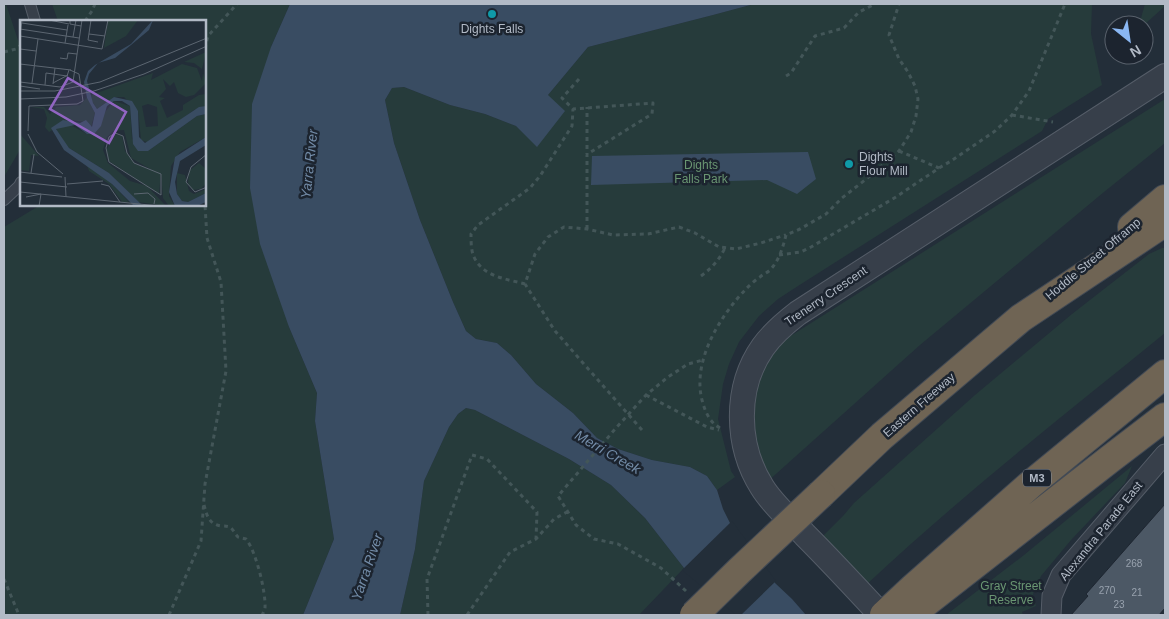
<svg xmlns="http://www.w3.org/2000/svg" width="1169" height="619" viewBox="0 0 1169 619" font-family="Arial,sans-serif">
	<rect width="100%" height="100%" fill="#232e39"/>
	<!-- green -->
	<path fill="#263b3b" d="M4,4h2l15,45v99l-17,29z
		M52,4h238l-19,43 18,280 28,66 -2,28 19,118 -31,76h-299v-388l33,-20 1,-2h167v-184h-147z
		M754,4h338l-1,30 11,51 -54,34 -6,12 -244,155 -20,13 -19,17 -20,26 -10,22 -6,20 -5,35 13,52 4,6 -18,13 -10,-14 -17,-9 -38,-7 -34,-11 -21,-11 -24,-25 -37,-29 -25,-29 -14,-12 -21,-4 -10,-8 -13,-29 -33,-82 -26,-77 -9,-43 7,-12 12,-1 46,18 35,9 31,12 21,20 11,-51 40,-48 125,-32z
		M1145,4h20v2l-21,19h-15l-3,-5 15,-2z
		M1165,99v44l-61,49 -184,153 -153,137 -11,-22 -6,-47 10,-43 7,-14 22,-19z
		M1162,248h3v85c-101,82 -204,163 -299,252l-45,-47 22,-22 11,-13 121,-108 97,-81 77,-60z
		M466,408l9,2 94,49 42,26 34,33 39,50 -45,47h-239l15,-66 9,-68 25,-54 9,-13z
		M1132,466l-7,17 -54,57 -30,36 -8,18 3,12 -14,6 1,3h-77l78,-60z"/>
	<!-- water -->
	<path fill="#394c62" d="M290,4h464l-41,11 -125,32 -40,48 17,16 -28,36 -21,-21 -31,-12 -35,-9 -46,-18 -12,1 -7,12 9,43 26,77 33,82 13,29 10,8 21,4 14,12 25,29 37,29 24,25 21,11 34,11 38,7 17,9 10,14 6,19 7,14 45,60 17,16 14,16h-66l-56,-47 -39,-50 -34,-33 -42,-26 -94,-49 -9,-2 -8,6 -9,13 -25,54 -9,68 -15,66h-97l31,-76 -19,-118 2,-28 -28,-66 -29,-83 -10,-56 2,-84 19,-57z
		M808,152l8,27 -19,15 -30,-14 -176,5 1,-29z"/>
	<!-- pier -->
	<path fill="#232e39" d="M732,521l44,60 -35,34h-5l-54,-45z"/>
	<!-- building -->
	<path fill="#4c5865" stroke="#1e2631" d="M1165,504v104l-6,7h-88l17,-19 -2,-2z"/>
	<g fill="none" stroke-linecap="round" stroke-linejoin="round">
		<!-- service casing -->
		<g stroke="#555d68" stroke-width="12">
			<path id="service" d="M30,4l5,17
				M4,200l15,-14 2,-4"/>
		</g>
		<!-- minor casing -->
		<g stroke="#555d68" stroke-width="21">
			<path id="minor" d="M1051,615l1,-19 9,-21 104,-121"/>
		</g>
		<!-- tertiary casing -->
		<g stroke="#555d68" stroke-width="26">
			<path id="tertiary" d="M881,615c-25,-27 -50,-54 -76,-80 -14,-15 -32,-30 -43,-48 -26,-41 -28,-99 1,-140 10,-14 22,-24 35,-34l367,-237"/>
		</g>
		<!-- motorway casing -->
		<g stroke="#424a55" stroke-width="30">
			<path id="motorway" d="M1132,227l33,-28
				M821,494l61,-58 139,-118 144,-96
				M884,615l29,-27 118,-104 134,-110
				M910,615l200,-156 55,-42"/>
		</g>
		<!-- path -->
		<path stroke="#435658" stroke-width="3" stroke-dasharray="4 4" stroke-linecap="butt" d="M85,21l7,-10 3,-7
			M205,49l3,-13 29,-32
			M4,52l12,-3 5,-4
			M786,76l5,-3 24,-37 29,-8 15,-16 16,-8
			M579,79l-17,19 11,11 80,-6 -1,11 -66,41
			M1012,115l41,7
			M899,151l40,17
			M587,229v-122
			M779,255l22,-3 10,-5 85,-50 43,-29 12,-7 44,-30 17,-16 17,-24 36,-87
			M701,276c11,-8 18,-16 24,-28
			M525,284c-18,-5 -42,-7 -51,-27 -3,-6 -3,-16 -3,-23l7,-9 52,-37 10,-12 32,-50 1,-17
			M646,395l61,32 12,3
			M720,428c-11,-6 -15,-17 -18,-28 -10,-39 18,-84 44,-111 4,-4 9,-9 14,-12 3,-3 7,-4 10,-7 9,-9 13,-23 16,-35l14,-6 26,-15 16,-16 23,-18 34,-29 12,-19 5,-16 2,-17 -3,-13 -7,-14 -9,-13 -10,-24 10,-31
			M642,430l-87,-99 -30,-47 10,-30 13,-17 16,-10 23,2 26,6 35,-1 31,-7 16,6 24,14 17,2 25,-6 24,-8
			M204,505c3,11 5,19 17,21 4,0 6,0 9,1 3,2 5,7 8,10l8,2c10,12 20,53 19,69 0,1 -2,6 -3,7
			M4,579l15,36
			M686,591l-25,-23 -43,-24 -24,-5 -18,-14 -18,-29 58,-68 30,-33 22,-18 20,-13 15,-4
			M169,615l32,-74 4,-57 21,-113 -5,-89 -14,-44 -2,-33
			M428,615l-1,-36 45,-124 15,4 50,53 -1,27
			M467,615l43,-63 26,-13 18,-20 13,-7"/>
		<!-- service -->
		<use href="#service" stroke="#373f4a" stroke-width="10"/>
		<!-- minor -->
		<use href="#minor" stroke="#373f4a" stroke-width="19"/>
		<!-- tertiary -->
		<use href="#tertiary" stroke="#373f4a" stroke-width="24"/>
		<!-- motorway -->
		<use href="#motorway" stroke="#6f6454" stroke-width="28"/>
		<!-- motorway-bridge casing -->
		<g stroke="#424a55" stroke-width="30" stroke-linecap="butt">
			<path id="motorway-bridge" d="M694,615l45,-44 82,-77"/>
		</g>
		<!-- motorway-bridge -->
		<use href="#motorway-bridge" stroke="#6f6454" stroke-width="28"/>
	</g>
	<!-- markers -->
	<g fill="#0f9aa8" stroke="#1c242f" stroke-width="2">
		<circle cx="492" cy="14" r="5"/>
		<circle cx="849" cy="164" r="5"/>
	</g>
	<g text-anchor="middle" stroke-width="5" stroke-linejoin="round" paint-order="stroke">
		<!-- number labels -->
		<g font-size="10" fill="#98a2ae">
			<text x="1134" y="567">268</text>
			<text x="1107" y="594">270</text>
			<text x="1137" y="596">21</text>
			<text x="1119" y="608">23</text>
		</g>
		<!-- shield labels -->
		<rect fill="#1c242f" stroke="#858d99" stroke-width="1" x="1023" y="469.5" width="28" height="17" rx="4"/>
		<g font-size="11" font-weight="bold" fill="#b2bac6">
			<text x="1037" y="482">M3</text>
		</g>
		<!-- poi labels -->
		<g font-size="12" fill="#b2bac6" stroke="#1c242f">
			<text x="492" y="33">Dights Falls</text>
			<text x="859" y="161" text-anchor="start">Dights<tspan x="859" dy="14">Flour Mill</tspan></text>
		</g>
		<!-- park labels -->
		<g font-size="12" fill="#6a9672" stroke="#1c242f">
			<text x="701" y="169">Dights<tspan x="701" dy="14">Falls Park</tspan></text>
			<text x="1011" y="590">Gray Street<tspan x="1011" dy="14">Reserve</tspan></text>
		</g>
		<!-- street labels -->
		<g font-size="12" fill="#b2bac6" stroke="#1c242f">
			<text transform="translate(1093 259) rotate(-40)" y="4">Hoddle Street Offramp</text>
			<text transform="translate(826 296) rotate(-34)" y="4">Trenerry Crescent</text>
			<text transform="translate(919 405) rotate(-41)" y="4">Eastern Freeway</text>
			<text transform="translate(1101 531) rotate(-51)" y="4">Alexandra Parade East</text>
		</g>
		<!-- water labels -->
		<g font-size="14" font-style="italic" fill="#738ca8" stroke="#1c242f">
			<text transform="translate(309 164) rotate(-84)" y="5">Yarra River</text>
			<text transform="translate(608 452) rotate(30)" y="5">Merri Creek</text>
			<text transform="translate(367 567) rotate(-71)" y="5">Yarra River</text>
		</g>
	</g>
	<!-- overview -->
	<g transform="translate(20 20)">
		<rect width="186" height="186" fill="#232e39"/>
		<path d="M88,0h30l-12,16 -22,12zM186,32l-4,17 -8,-6 -10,-1zM162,44l15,4 5,13 1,-8 3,10 -12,12 -8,2 -8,-4 -4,-11 -4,4 -7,-7 3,10 -7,8 6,1 -5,3 7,17 16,-8v-5l16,-10 7,-1v12l-12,4 -45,33 -8,-3 -3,-29 -14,-14h-10l-17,12 -5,-8 -1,-6 62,-22 -2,7zM128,84l9,3 1,19 -12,1 -4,-21zM67,77l8,16 -4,14 -5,-5 -17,-2 -20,12 -4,-5 2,-9 -3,-9 -13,-2h13l6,7 6,-7 24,-2zM94,81l16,5 2,33 16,12 49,-35 9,-2v23l-26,15 -9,14 -2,30 6,10h-6l-6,-8 -2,-25 -2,21 -50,-33 -3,-10 8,-17 8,2 3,15 10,13 17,6 -21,-12 -7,-28 -11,1 -6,6 -4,13 5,13 22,18 17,5 19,20 -28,-4 -29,-29 -40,-25 -13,-16 1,-6 14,-1 16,9zM0,114l19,22 -8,-1 -2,16 -9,-1zM179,143l7,6 1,13 -6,7 -8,1 -5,-6 1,-13zM67,145l25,19 17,18h-7l-13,-18 -20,-13zM157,153l8,2 4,16 5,3 12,-5v4l-18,9 -6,-1 -5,-7z" fill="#263b3b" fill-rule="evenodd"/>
		<path d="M133,0l-4,10 -18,15 -16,13 -17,5 -9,11 -2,7 6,22 4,6 17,-12 18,4 6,10 1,26 6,6 54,-36 7,-1v8l-9,2 -49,35h-10l-5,-7 -3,-38 -8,-5h-8l-7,5 -6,20 -7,8h-7l-12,-9 -19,4 13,19 40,25 34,33h-9l-22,-22 -48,-34 -13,-22 12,-8 17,3 6,-3 6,7 3,-14 -8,-15 -3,-16 4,-11 7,-6 36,-21zM186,117v8l-26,16 -5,21 2,12 5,7 6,1 18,-9v9l-9,4h-22l-6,-14 6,-35z" fill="#394c62"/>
		<path fill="none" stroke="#5c6671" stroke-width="1" d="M29,0l20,4M50,0v4l11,2M71,0l-3,20 10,2M2,3l45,7M0,9l59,9M69,14l16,2M0,15l2,-15M0,16l82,13 6,-29M53,17l3,-17M45,23l3,-18M0,29l16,2M40,38l7,1 1,-6 9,1M0,44l51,6M0,62l40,5 13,-5 9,-62M12,63l6,-44M33,63l15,-8M33,64l2,-16M25,65l1,-12 21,3 2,-6M0,66l20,3M0,71h35l45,-9 107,-44M0,79l46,-2 28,-6 50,-17 63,-28M8,111l1,-25 48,-2 6,-3 -4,-27 -9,-4M95,113l8,3 4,17 7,10 27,11v21l-52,-33 -3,-14 3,-11zM8,114l9,18 26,22M187,134l-16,13 -5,15 9,10 12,-5M0,152l42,5M11,153l3,-19M45,157l1,20M0,162l47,5M47,164l36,-3M81,164l8,2 11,16M0,172l139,14M114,174l14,-1 7,6 -1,5M6,177l15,-3 -2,12"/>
		<path fill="#9165c2" fill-opacity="0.15" stroke="#9165c2" stroke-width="2.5" d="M48,58l58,34 -17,31 -59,-34z"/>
		<rect width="186" height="186" fill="none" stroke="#b2bac6" stroke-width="2.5"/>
	</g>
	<!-- border -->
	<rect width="1169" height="619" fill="none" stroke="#b2bac6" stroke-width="10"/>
	<!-- north arrow -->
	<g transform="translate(1129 40) rotate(150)"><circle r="24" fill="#1c242f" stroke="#58606b"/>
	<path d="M0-4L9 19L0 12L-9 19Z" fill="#8ab7f3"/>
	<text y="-8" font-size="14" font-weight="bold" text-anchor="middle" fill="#b2bac6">N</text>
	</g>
</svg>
